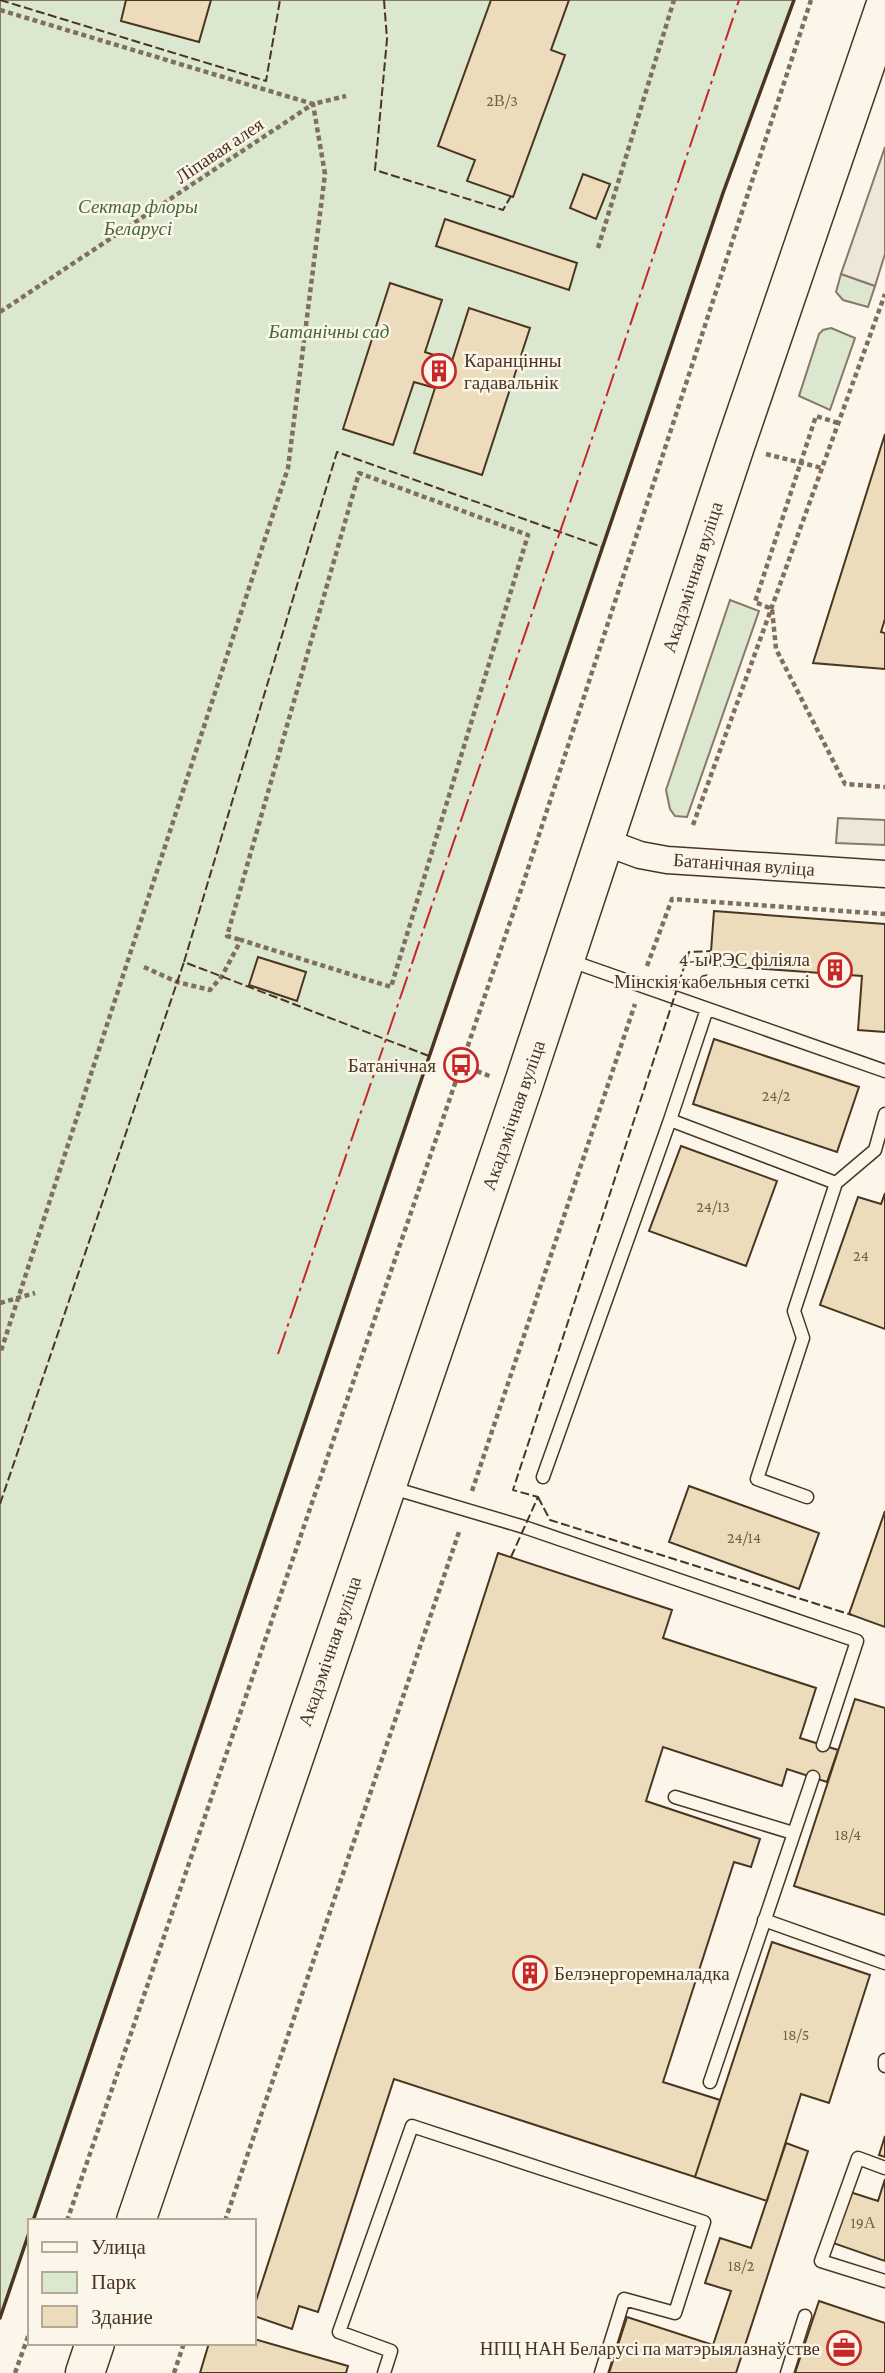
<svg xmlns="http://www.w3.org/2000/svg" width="885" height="2373" viewBox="0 0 885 2373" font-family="'Crimson Pro',serif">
	<rect width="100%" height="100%" fill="#fbf6e9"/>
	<!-- green -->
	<path fill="#dce7d0" stroke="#887966" stroke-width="2" d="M0,0h794l-71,193 -690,2028h-3v9l-30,88z
		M841,274l34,12 -7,21 -25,-7 -7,-8z
		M831,328l24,10 -25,72 -31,-14 20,-62 4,-4z
		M730,600l29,11 -72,206 -12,-1 -5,-7 -4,-19z"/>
	<!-- parking -->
	<path fill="#ede7d9" stroke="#887966" stroke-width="2" d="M885,147v107l-10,32 -34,-12z
		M838,818l47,2v25l-49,-2z"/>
	<!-- building -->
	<path fill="#ecdcbc" stroke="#4a3520" stroke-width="2" d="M126,0h85l-12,42 -78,-21z
		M491,0h78l-18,50 14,5 -52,142 -46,-16 8,-21 -37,-14z
		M583,174l27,10 -14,35 -26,-11z
		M445,219l132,44 -8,27 -133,-44z
		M390,283l52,17 -17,52 27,9 17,-53 61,20 -48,147 -68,-22 21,-65 -21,-6 -21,63 -50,-16z
		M885,434v185l-4,13 4,1v36l-72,-6z
		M714,911l171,13v108l-27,-2 4,-54 -152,-11z
		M258,957l48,15 -9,29 -48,-16z
		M714,1039l145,48 -22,65 -144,-48z
		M681,1146l96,35 -31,85 -97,-35z
		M885,1193v136l-65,-24 38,-108 23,7z
		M689,1486l130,47 -20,56 -130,-47z
		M885,1511v116l-36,-13z
		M498,1553l174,57 -9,28 153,50 -16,50 38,12 -11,32 -40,-13 -5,17 -119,-39 -17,54 114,38 -9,28 -17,-5 -71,220 57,18 -25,77 -301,-98 -76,233 -19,-6 -7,23 -38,-13v-9z
		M855,1699l30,9v207l-91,-29z
		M772,1942l98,33 -41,128 -28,-9 -34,107 -72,-24z
		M885,2136v21l-6,-2z
		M786,2143l22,8 -72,222h-127l18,-56 86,28 18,-54 -26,-8 15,-45 31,10z
		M885,2179v82l-52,-18 17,-51 28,9z
		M819,2301l66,22v50h-90z
		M254,2339l94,27 -2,7h-146l9,-30h45z"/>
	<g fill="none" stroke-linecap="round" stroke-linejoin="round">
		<!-- lane casing -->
		<g stroke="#4a3520" stroke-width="15">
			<path id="lane" d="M568,960l317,111
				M707,1009l-37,111 166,63
				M543,1477l127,-357
				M389,1487l135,40 333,114 -34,104
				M807,1497l-50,-18 46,-141 -9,-27 42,-128 39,-33 10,-36
				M675,1797l118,36
				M764,1920l121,43
				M885,2060v6
				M710,2082l103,-305
				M885,2168l-27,-10 -37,103 64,20
				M384,2373l7,-22 -52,-19 73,-206 292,96 -29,91 -51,-14 -23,74
				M787,2373l18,-57"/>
		</g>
		<!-- street casing -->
		<g stroke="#4a3520" stroke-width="29">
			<path id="street" d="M605,842l35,13 27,5 218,14"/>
		</g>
		<!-- primary casing -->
		<g stroke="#4a3520" stroke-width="41">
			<path id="primary" d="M136,2221l386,-1132 213,-643 150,-439
				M85,2373l10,-30"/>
		</g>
		<!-- path -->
		<path stroke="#7f6f5c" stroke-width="4.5" stroke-dasharray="5 3.5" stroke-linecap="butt" d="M0,10l313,94 33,-8
			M598,248l76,-248
			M0,312l313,-208 12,70 -37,294 -288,886
			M838,423l-22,-7 -61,186 17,7 4,40 69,135 40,3
			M766,454l56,14
			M693,825l192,-531
			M647,966l25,-67 213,15
			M144,967l33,15 33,8 12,-14 19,-36 150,47 137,-452 -169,-62 -132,463 14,4
			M461,1065l31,12
			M0,1303l35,-10
			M472,1491l163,-487
			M67,2221l455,-1334 289,-887
			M225,2221l235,-692
			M15,2373l15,-42
			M174,2373l10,-30"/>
		<!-- lane -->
		<use href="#lane" stroke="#fbf6e9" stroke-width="12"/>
		<!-- street -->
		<use href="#street" stroke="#fbf6e9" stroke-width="26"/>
		<!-- primary -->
		<use href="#primary" stroke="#fbf6e9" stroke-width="38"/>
		<!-- fence -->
		<path stroke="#4a3520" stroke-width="2" stroke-dasharray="9 3.5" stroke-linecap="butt" d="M0,0l266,81 14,-81
			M384,0l3,39 -12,131 128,40 8,-14
			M429,1056l-245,-94 153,-510 265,95
			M538,1497l12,23 302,95
			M0,1504l184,-542
			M511,1557l27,-60 -25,-7 176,-538 22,-1"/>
		<!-- wall -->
		<path stroke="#4a3520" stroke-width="3.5" d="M33,2221l690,-2028 71,-193
			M0,2318l30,-88"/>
		<!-- power -->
		<path stroke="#c62828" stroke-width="2" stroke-dasharray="24 5 3.5 5" stroke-linecap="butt" d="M278,1354l320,-933 141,-421"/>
	</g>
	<!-- icons -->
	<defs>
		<g id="building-ring" transform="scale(1.75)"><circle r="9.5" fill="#fbf6e9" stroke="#c62828" stroke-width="1.5"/><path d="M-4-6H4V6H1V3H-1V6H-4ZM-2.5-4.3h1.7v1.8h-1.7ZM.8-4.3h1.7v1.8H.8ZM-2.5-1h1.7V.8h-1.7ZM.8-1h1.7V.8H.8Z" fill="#c62828"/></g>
		<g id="bus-ring" transform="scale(1.75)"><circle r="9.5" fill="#fbf6e9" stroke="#c62828" stroke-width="1.5"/><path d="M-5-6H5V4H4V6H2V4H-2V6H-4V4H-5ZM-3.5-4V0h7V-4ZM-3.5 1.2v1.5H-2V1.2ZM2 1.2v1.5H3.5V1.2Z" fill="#c62828"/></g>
		<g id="office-ring" transform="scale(1.75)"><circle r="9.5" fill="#fbf6e9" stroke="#c62828" stroke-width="1.5"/><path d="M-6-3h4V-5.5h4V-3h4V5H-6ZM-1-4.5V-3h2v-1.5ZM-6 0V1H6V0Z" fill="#c62828"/></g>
	</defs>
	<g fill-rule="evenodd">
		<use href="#building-ring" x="439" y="371"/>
		<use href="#building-ring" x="835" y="970"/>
		<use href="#bus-ring" x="461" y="1065"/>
		<use href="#building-ring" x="530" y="1973"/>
		<use href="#office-ring" x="844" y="2348"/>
	</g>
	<g text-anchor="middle" stroke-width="5" stroke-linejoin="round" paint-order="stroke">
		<!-- number labels -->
		<g font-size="16" fill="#725f47">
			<text x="502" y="106">2В/3</text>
			<text x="776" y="1101">24/2</text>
			<text x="713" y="1212">24/13</text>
			<text x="861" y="1261">24</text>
			<text x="744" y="1543">24/14</text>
			<text x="848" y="1840">18/4</text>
			<text x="796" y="2040">18/5</text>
			<text x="863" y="2228">19А</text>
			<text x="741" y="2271">18/2</text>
		</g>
		<!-- street labels -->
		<g font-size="19" fill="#4a3520" stroke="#fbf6e9">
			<text transform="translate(219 150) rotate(-34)" y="7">Ліпавая алея</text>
			<text transform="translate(692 577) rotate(-72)" y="7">Акадэмічная вуліца</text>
			<text transform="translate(744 864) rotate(4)" y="7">Батанічная вуліца</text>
			<text transform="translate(513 1115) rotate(-71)" y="7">Акадэмічная вуліца</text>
			<text transform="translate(329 1651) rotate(-71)" y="7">Акадэмічная вуліца</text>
		</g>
		<!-- park labels -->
		<g font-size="19" font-style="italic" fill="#436837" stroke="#fbf6e9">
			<text x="138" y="213">Сектар флоры<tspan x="138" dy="22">Беларусі</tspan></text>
			<text x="329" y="338">Батанічны сад</text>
		</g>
		<!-- poi labels -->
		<g font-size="19" fill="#4a3520" stroke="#fbf6e9" text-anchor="end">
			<text x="464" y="367" text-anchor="start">Каранцінны<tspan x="464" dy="22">гадавальнік</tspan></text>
			<text x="810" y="966">4-ы РЭС філіяла<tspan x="810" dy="22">Мінскія кабельныя сеткі</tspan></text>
			<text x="436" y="1072">Батанічная</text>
			<text x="554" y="1980" text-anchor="start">Белэнергоремналадка</text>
			<text x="820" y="2355">НПЦ НАН Беларусі па матэрыялазнаўстве</text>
		</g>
	</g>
	<!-- legend -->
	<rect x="28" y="2219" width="228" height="126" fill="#fbf6e9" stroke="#b4a999" stroke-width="2"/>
	<rect x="42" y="2242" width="35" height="10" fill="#fbf6e9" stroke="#b4a999" stroke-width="2"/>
	<text x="91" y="2254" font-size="21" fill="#4a3520">Улица</text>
	<rect x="42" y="2272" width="35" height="21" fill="#dce7d0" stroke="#b4a999" stroke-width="2"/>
	<text x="91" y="2289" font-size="21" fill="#4a3520">Парк</text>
	<rect x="42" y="2306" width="35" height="21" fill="#ecdcbc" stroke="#b4a999" stroke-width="2"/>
	<text x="91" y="2324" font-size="21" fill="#4a3520">Здание</text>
</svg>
